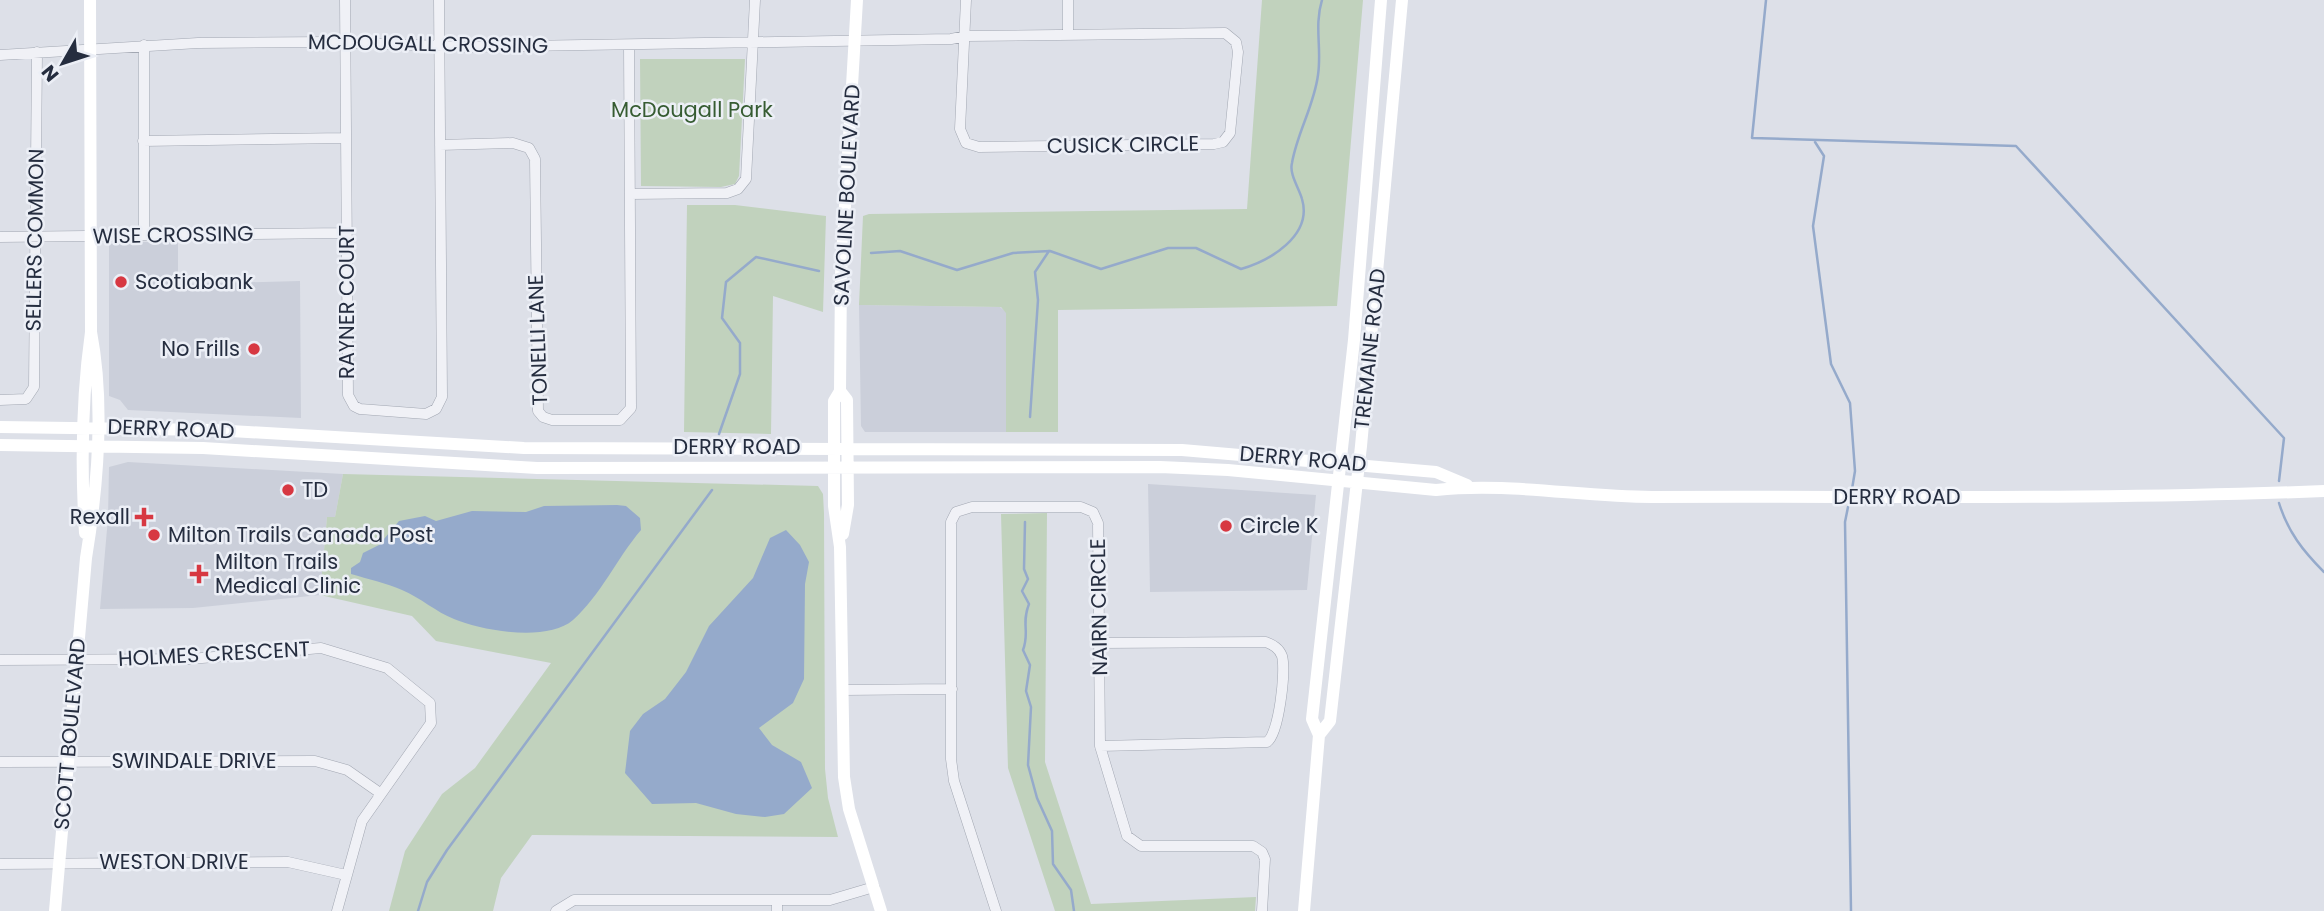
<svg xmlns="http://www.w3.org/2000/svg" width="2324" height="911" viewBox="0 0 2324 911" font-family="Poppins,sans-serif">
	<rect width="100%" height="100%" fill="#dde0e8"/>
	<!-- built -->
	<path fill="#cbcfda" d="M116,242h62v42l122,-3 1,137 -173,-8 -8,-10 -11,-4v-151z
		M859,305l141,2 6,5v120h-141l-4,-6z
		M128,462l215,12 -8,43h-8l-7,78 -127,13 -93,1 8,-91 1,-51z
		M1148,484l168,11 -9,95 -157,2z"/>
	<!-- green -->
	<path fill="#c1d2bd" d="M1262,0h101l-26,306 -279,4v122h-52v-119l-5,-6 -142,-2 4,-89 6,-2 378,-5z
		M640,59h105l-6,117 -4,8 -14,3 -80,-1z
		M687,205h48l91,11 -3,96 -50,-16 -2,138 -87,-2z
		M343,474l475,12 5,8 1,19 1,256 3,29 10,39 -306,-2 -31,43 -8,33h-104l16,-60 37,-57 33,-26 76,-105 -115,-22 -24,-25 -92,-21 7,-78h8z
		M1047,513l-2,249 46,142 165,-7 -1,14h-200l-47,-143 -7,-254z"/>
	<!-- water -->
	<path fill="#95aacb" d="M617,505l9,1 14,12 1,12c-24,28 -40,65 -68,90 -25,22 -91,11 -119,-1 -18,-7 -33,-21 -52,-29 -16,-7 -34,-11 -51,-16v-6l9,-6 3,-9 16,-8 20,-24 26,-5 11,5 36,-10 54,1 18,-6z
		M786,530l14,15 9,17 -4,22 -1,95 -11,24 -34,25 13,17 29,17 11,26 -28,26 -19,3 -29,-3 -40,-11 -44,1 -27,-31 5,-42 13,-17 22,-15 21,-27 23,-46 44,-48 17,-40z"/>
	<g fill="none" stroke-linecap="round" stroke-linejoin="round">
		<!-- stream -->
		<path stroke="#95aacb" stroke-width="2.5" d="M1766,0l-14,138 264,8 268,292 -5,43
			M1815,142l9,14 -11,70 18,138 19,39 5,68 -3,18
			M871,253l29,-2 57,19 56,-17 37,-2 51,18 67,-21h28l45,21c28,-8 72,-33 61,-70 -3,-11 -13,-25 -10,-36 5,-30 22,-57 26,-88 4,-26 -4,-49 4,-75
			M1030,417l8,-117 -3,-28 14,-21
			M719,434l21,-60v-31l-18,-25 4,-36 30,-25 63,14
			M2279,503c9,29 24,48 45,69
			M1848,507l-3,15 6,389
			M1025,522l-1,47 4,10 -6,12 7,13c-8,20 1,28 -6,46l7,15 -4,26 5,16 -3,58 9,33 15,33 1,33 18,26 3,21
			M418,911l9,-29 20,-32 265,-360"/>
		<!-- street casing -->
		<g stroke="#a2a7b2" stroke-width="11">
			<path id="street" d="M345,0l3,395 6,11 6,3 66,5 10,-5 6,-12 -3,-397
				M1068,35v-35
				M144,45v190
				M0,55l198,-12 134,-1 138,5 481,-8 15,-3 259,-3 11,9 2,10 -8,81 -7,9 -9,2 -235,3 -13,-4 -6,-14 6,-129
				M143,141l203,-3
				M440,145l73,-2 16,5 6,11 3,252 5,6 9,3h68l11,-12 -2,-363
				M630,194l97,-1 11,-4 8,-10 9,-179
				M0,237l347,-4
				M0,400l26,-1 8,-12 3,-335
				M1100,643l166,-1c7,3 13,6 16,14 4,15 -3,78 -15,86l-167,4
				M0,660l190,-1 131,-11 66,20 43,35 1,20 -69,98 -25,90
				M843,690l109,-1
				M0,762l315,-1 32,9 33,23
				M0,864l288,-2 58,13
				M777,900v11
				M556,911l18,-11h256l44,-13
				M996,911l-42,-130 -3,-22v-237l5,-10 16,-5h109l12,5 5,11 2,223 27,90 14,10h112l9,6 3,7 -3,52"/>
		</g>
		<!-- street -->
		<use href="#street" stroke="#f0f1f6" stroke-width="10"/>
		<!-- secondary -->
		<path stroke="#fff" stroke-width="12" d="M857,0l-16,274 -1,117 -6,10v105l6,41 4,230 5,32 32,102
			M840,391l7,9 1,105 -5,29
			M0,427l214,3 310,18 658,2 254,22 31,13
			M0,445l203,3 334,20 623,-1 68,3 208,20c72,-8 144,7 216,7 224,-1 448,3 672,-6
			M85,533c-4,-65 -3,-137 6,-201l-1,-332
			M1319,735l11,-14 31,-275 41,-446
			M55,911l31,-353c12,-73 19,-153 5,-226
			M1304,911l15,-176 -7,-16 42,-379 27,-340"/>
	</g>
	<!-- markers -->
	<g fill="#d73842" stroke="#eceff6" stroke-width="2.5">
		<circle cx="121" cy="282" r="7"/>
		<circle cx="254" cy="349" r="7"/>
		<circle cx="288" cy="490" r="7"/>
		<path d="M140.5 506.5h7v7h7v7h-7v7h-7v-7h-7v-7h7z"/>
		<circle cx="1226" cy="526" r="7"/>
		<circle cx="154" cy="535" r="7"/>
		<path d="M195.5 563.5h7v7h7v7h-7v7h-7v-7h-7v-7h7z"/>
	</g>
	<g text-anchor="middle" stroke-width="5" stroke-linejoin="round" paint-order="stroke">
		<!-- street labels -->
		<g font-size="21" fill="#252d3f" stroke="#eceff6">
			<text transform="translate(428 44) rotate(1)" y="7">MCDOUGALL CROSSING</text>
			<text transform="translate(1123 145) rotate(-1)" y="7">CUSICK CIRCLE</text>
			<text transform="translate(847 195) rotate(-87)" y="7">SAVOLINE BOULEVARD</text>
			<text transform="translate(173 235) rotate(-1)" y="7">WISE CROSSING</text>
			<text transform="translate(35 240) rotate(-89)" y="7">SELLERS COMMON</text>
			<text transform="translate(347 302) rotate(-90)" y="7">RAYNER COURT</text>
			<text transform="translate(538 340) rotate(-92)" y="7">TONELLI LANE</text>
			<text transform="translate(1370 349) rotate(-84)" y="7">TREMAINE ROAD</text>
			<text transform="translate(171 429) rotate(2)" y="7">DERRY ROAD</text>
			<text x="737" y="454">DERRY ROAD</text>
			<text transform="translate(1303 459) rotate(5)" y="7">DERRY ROAD</text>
			<text x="1897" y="504">DERRY ROAD</text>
			<text transform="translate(1099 607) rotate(-91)" y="7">NAIRN CIRCLE</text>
			<text transform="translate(214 654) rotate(-3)" y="7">HOLMES CRESCENT</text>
			<text transform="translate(70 734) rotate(-85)" y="7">SCOTT BOULEVARD</text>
			<text x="194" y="768">SWINDALE DRIVE</text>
			<text x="174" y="869">WESTON DRIVE</text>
		</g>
		<!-- park labels -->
		<g font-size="21" fill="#365c32" stroke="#eceff6">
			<text x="692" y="117">McDougall Park</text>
		</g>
		<!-- poi labels -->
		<g font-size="21" fill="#252d3f" stroke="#eceff6" text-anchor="start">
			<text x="135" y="289">Scotiabank</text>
			<text x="240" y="356" text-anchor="end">No Frills</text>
			<text x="302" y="497">TD</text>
			<text x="130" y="524" text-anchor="end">Rexall</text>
			<text x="1240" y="533">Circle K</text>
			<text x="168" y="542">Milton Trails Canada Post</text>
			<text x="215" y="569">Milton Trails<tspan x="215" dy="24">Medical Clinic</tspan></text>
		</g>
	</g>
	<!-- north arrow -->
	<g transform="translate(63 63) rotate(231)" stroke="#eceff6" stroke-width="5" paint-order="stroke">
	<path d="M0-5L12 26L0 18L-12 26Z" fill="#252d3f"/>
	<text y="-10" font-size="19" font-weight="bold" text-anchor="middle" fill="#252d3f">N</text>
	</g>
</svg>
